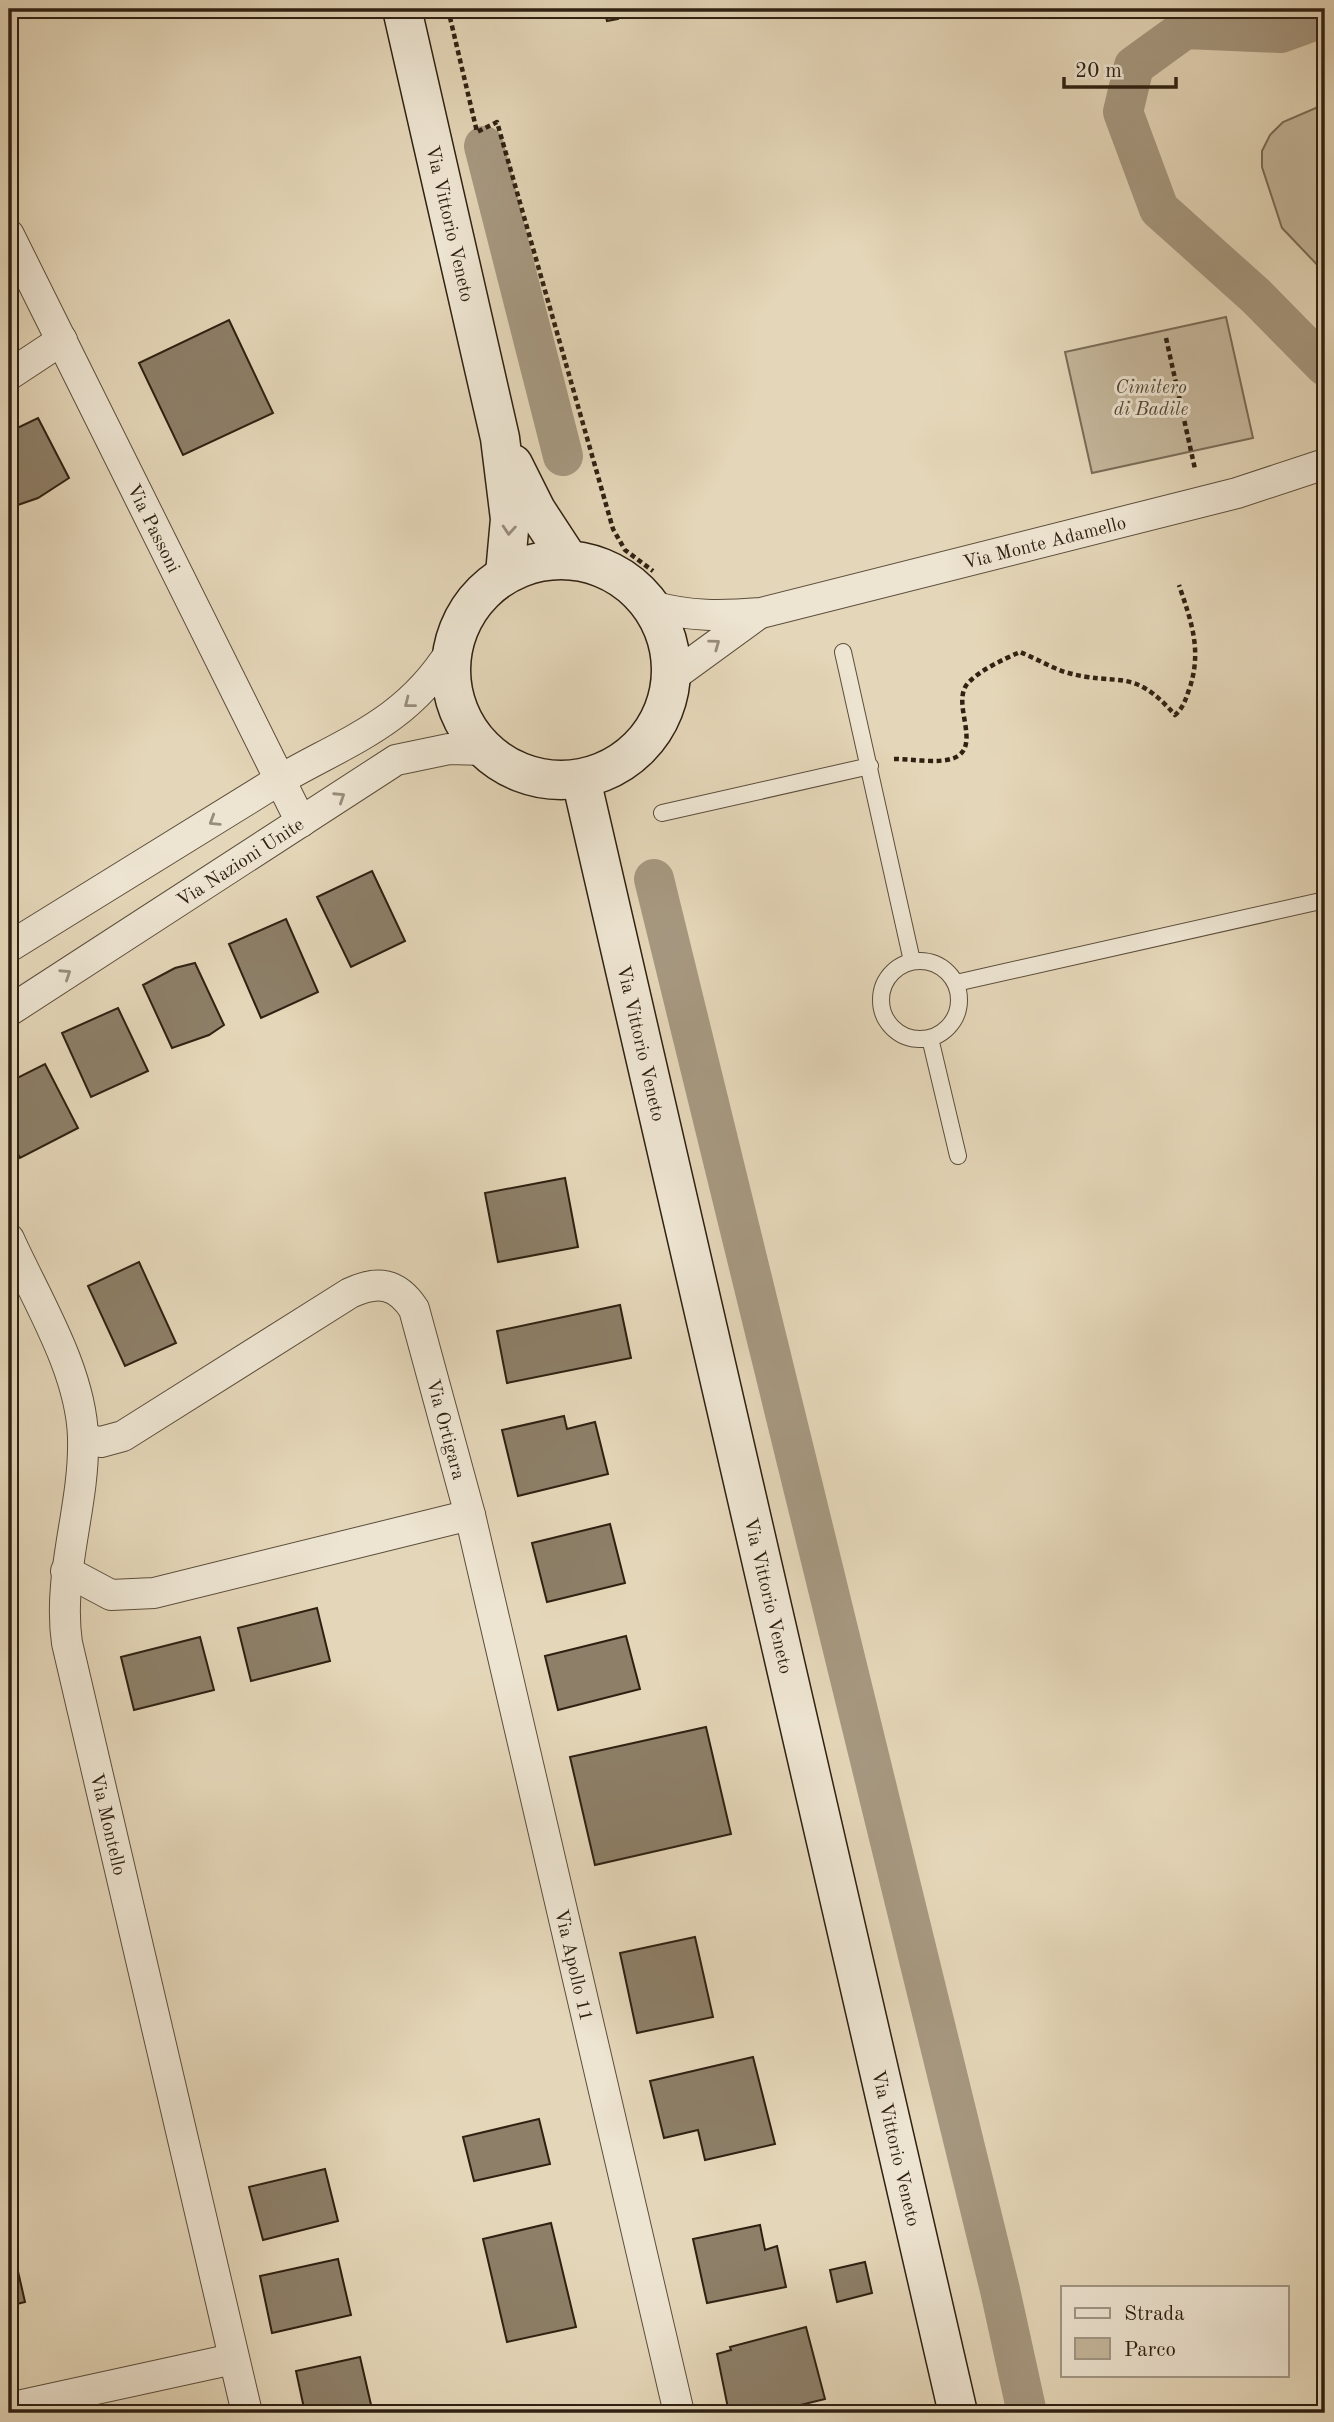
<svg xmlns="http://www.w3.org/2000/svg" width="1334" height="2422" viewBox="0 0 1334 2422" font-family="'Old Standard TT',serif">
	<rect width="100%" height="100%" fill="#e4d6b8"/>
	<filter id="stains"><feTurbulence type="fractalNoise" baseFrequency=".00286" numOctaves="4"/><feColorMatrix values="0 0 0 0 .2 0 0 0 0 .09 0 0 0 0 .02 0 0 0 .5 -.17"/></filter>
	<radialGradient id="worn" r=".72"><stop offset=".6" stop-color="#630" stop-opacity="0"/><stop offset="1" stop-color="#630" stop-opacity=".3"/></radialGradient>
	<!-- green -->
	<path fill="#c5b79c" stroke="#7a6c57" stroke-width="2" d="M1325,104v169l-43,-45 -20,-61v-16l8,-16 13,-13z
		M1226,317l27,121 -161,35 -27,-121z"/>
	<g fill="none" stroke-linecap="round" stroke-linejoin="round">
		<!-- canal -->
		<path stroke="#a69880" stroke-width="40" d="M1325,17l-44,16 -96,-4 -51,37 -11,46 36,97 97,87 69,70
			M484,146l79,310
			M654,879l346,1411 27,123"/>
	</g>
	<!-- building -->
	<path fill="#8d7f68" stroke="#2f2112" stroke-width="2" d="M604,9h12l2,10 -11,2z
		M229,320l44,93 -90,42 -44,-92z
		M38,418l31,60 -31,20 -29,10v-76z
		M372,871l33,70 -54,26 -34,-70z
		M286,919l32,73 -57,26 -32,-74z
		M195,963l29,62 -15,10 -37,13 -29,-63 32,-17z
		M118,1008l30,63 -57,26 -29,-64z
		M45,1064l33,64 -58,30 -11,-21v-55z
		M565,1178l13,69 -80,15 -13,-69z
		M139,1262l37,81 -51,23 -37,-80z
		M620,1305l11,53 -124,25 -10,-52z
		M564,1416l3,13 28,-7 13,52 -90,22 -16,-66z
		M610,1524l15,59 -78,19 -15,-59z
		M317,1608l13,53 -79,20 -13,-53z
		M626,1636l14,53 -82,21 -13,-54z
		M200,1637l14,53 -80,20 -13,-53z
		M706,1727l25,107 -136,31 -25,-108z
		M695,1937l18,80 -76,16 -17,-80z
		M753,2057l22,87 -70,16 -7,-30 -34,8 -14,-57z
		M539,2119l11,45 -76,17 -11,-44z
		M325,2169l13,52 -75,19 -14,-53z
		M551,2223l25,104 -69,15 -24,-103z
		M760,2225l5,25 12,-4 9,41 -79,16 -14,-64z
		M9,2232l16,70 -16,4z
		M338,2259l13,56 -79,18 -12,-57z
		M865,2262l7,31 -35,9 -7,-32z
		M806,2327l19,72 -57,14h-39l-12,-59 14,-4 -1,-3z
		M360,2357l12,52 -17,4h-50l-9,-42z"/>
	<g fill="none" stroke-linecap="round" stroke-linejoin="round">
		<!-- lane casing -->
		<g stroke="#5c4e3c" stroke-width="18">
			<path id="lane" d="M843,652l69,309
				M662,813l208,-47
				M881 1000a39 39 0 1 1 78 0a39 39 0 1 1-78 0Z
				M956,983l369,-83
				M930,1038l28,118"/>
		</g>
		<!-- street casing -->
		<g stroke="#5c4e3c" stroke-width="32">
			<g id="street">
				<path id="s1" d="M9,235l292,587"/>
				<path d="M9,375l53,-35"/>
				<path id="s2" d="M652,606c38,11 70,10 109,7l476,-120 88,-29"/>
				<path d="M672,677l85,-62"/>
				<path d="M9,947c87,-54 175,-108 262,-162 72,-43 133,-59 180,-134"/>
				<path id="s3" d="M9,1011l387,-251 53,-11 36,1"/>
				<path id="s4" d="M9,1239c27,60 72,131 74,198 2,70 -26,136 -16,206l180,770"/>
				<path id="s5" d="M470,1515l209,898"/>
				<path d="M66,1571l45,24 43,-2 316,-78 -56,-206c-17,-26 -36,-29 -64,-16l-227,143 -22,6 -18,-3"/>
				<path d="M9,2408l224,-49"/>
			</g>
		</g>
		<!-- secondary casing -->
		<g stroke="#2f2112" stroke-width="41">
			<g id="secondary">
				<path id="s6" d="M402,9l98,429 10,81 -5,55"/>
				<path d="M513,464l23,46 32,49"/>
				<circle cx="561" cy="670" r="110"/>
				<path id="s7" d="M581,779l377,1634"/>
			</g>
		</g>
		<!-- path -->
		<path stroke="#2f2112" stroke-width="4.5" stroke-dasharray="5 3.5" stroke-linecap="butt" d="M448,9l29,123 20,-10 116,407 12,21 28,21
			M1318,117l7,16
			M1166,338l29,131
			M894,759c17,0 45,5 60,-1 29,-12 -4,-55 14,-75 12,-13 36,-24 52,-31 15,6 30,15 45,20 55,16 66,-7 110,43 9,-8 11,-17 15,-28 12,-38 1,-66 -11,-102"/>
		<!-- lane -->
		<use href="#lane" stroke="#ede4d1" stroke-width="16"/>
		<!-- street -->
		<use href="#street" stroke="#ede4d1" stroke-width="30"/>
		<!-- secondary -->
		<use href="#secondary" stroke="#ede4d1" stroke-width="38"/>
	</g>
	<!-- one-way arrows -->
	<defs><path id="oneway-chevron" d="M-2-3.5L2.5 0L-2 3.5" fill="none" stroke-width="1.6" stroke-linecap="round" stroke-linejoin="round" transform="scale(1.75)"/></defs>
	<g stroke="#988c7b">
		<use href="#oneway-chevron" transform="translate(509 530) rotate(94)"/>
		<use href="#oneway-chevron" transform="translate(715 644) rotate(-36)"/>
		<use href="#oneway-chevron" transform="translate(409 703) rotate(142)"/>
		<use href="#oneway-chevron" transform="translate(340 797) rotate(-33)"/>
		<use href="#oneway-chevron" transform="translate(214 821) rotate(148)"/>
		<use href="#oneway-chevron" transform="translate(66 974) rotate(-33)"/>
	</g>
	<g text-anchor="middle" stroke-width="6" stroke-linejoin="round" paint-order="stroke">
		<!-- street labels -->
		<g font-size="19" fill="#2f2112" stroke="#ede4d1">
			<text dy="7" stroke="none"><textPath href="#s6" startOffset="220">Via Vittorio Veneto</textPath></text>
			<text dy="7" stroke="none"><textPath href="#s1" startOffset="327">Via Passoni</textPath></text>
			<text dy="7" stroke="none"><textPath href="#s2" startOffset="402">Via Monte Adamello</textPath></text>
			<text dy="7" stroke="none"><textPath href="#s3" startOffset="275">Via Nazioni Unite</textPath></text>
			<text dy="7" stroke="none"><textPath href="#s7" startOffset="271">Via Vittorio Veneto</textPath></text>
			<text transform="translate(447 1429) rotate(75)" y="7">Via Ortigara</text>
			<text dy="7" stroke="none"><textPath href="#s7" startOffset="838">Via Vittorio Veneto</textPath></text>
			<text dy="7" stroke="none"><textPath href="#s4" startOffset="606">Via Montello</textPath></text>
			<text dy="7" stroke="none"><textPath href="#s5" startOffset="462">Via Apollo 11</textPath></text>
			<text dy="7" stroke="none"><textPath href="#s7" startOffset="1405">Via Vittorio Veneto</textPath></text>
		</g>
		<!-- park labels -->
		<g font-size="19" font-style="italic" fill="#544634" stroke="#ede4d1">
			<text x="1151" y="393">Cimitero<tspan x="1151" dy="22">di Badile</tspan></text>
		</g>
	</g>
	<!-- margin -->
	<rect width="1334" height="2422" fill="none" stroke="#e4d6b8" stroke-width="35"/>
	<rect x="10" y="10" width="1313" height="2401" fill="none" stroke="#2f2112" stroke-width="3.5"/>
	<rect x="18" y="18" width="1299" height="2387" fill="none" stroke="#2f2112" stroke-width="2"/>
	<!-- legend -->
	<rect x="1061" y="2286" width="228" height="91" fill="#ede4d1" stroke="#a19685" stroke-width="2"/>
	<rect x="1075" y="2308" width="35" height="10" fill="#ede4d1" stroke="#a19685" stroke-width="2"/>
	<text x="1124" y="2320" font-size="21" fill="#2f2112">Strada</text>
	<rect x="1075" y="2338" width="35" height="21" fill="#c5b79c" stroke="#a19685" stroke-width="2"/>
	<text x="1124" y="2356" font-size="21" fill="#2f2112">Parco</text>
	<!-- scale -->
	<path d="M1064 77v10h112v-10" fill="none" stroke="#2f2112" stroke-width="3.5"/>
	<text x="1075" y="77" font-size="21" fill="#2f2112" stroke="#ede4d1" stroke-width="5" paint-order="stroke">20 m</text>
	<rect width="100%" height="100%" filter="url(#stains)"/>
	<rect width="100%" height="100%" fill="url(#worn)"/>
</svg>
